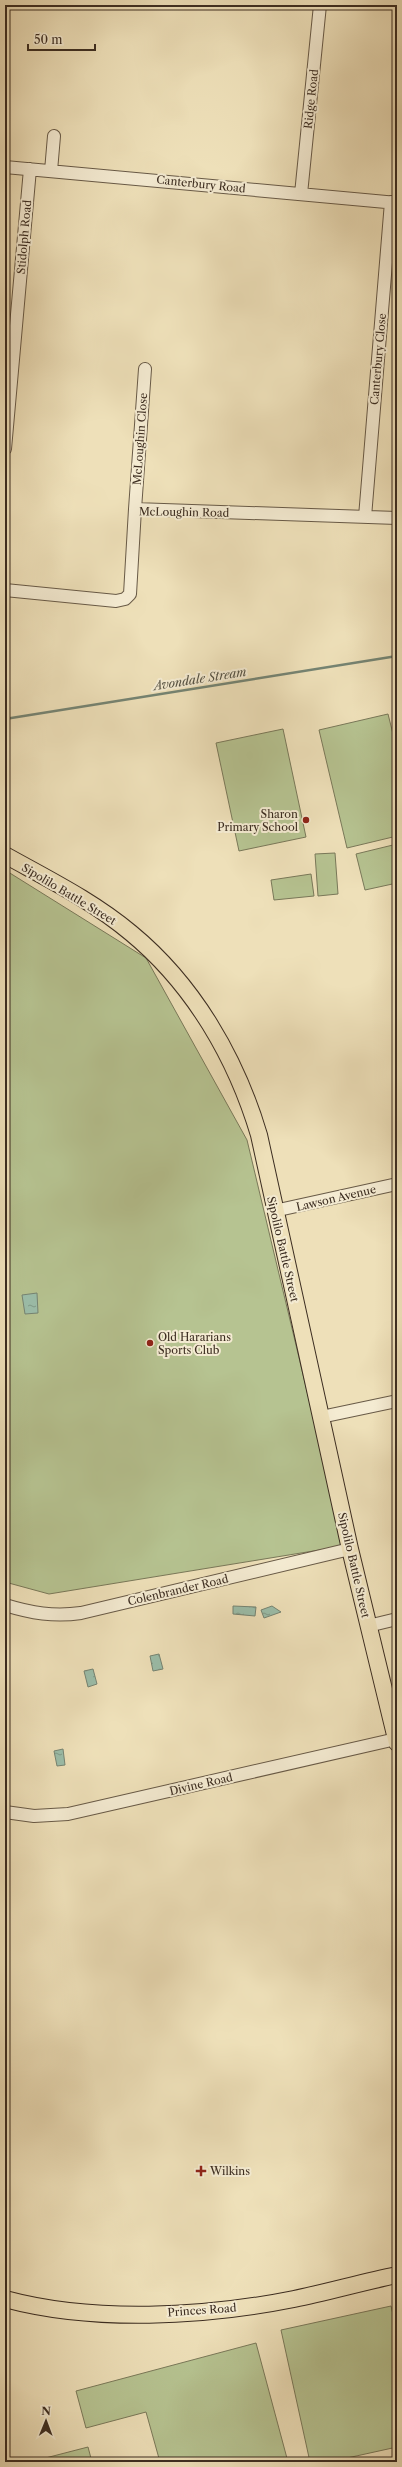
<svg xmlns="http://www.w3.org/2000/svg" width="402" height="2467" viewBox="0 0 402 2467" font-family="'Libre Caslon Text',serif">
	<defs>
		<pattern id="water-ripples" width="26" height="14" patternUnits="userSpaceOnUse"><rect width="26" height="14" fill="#9bbeaa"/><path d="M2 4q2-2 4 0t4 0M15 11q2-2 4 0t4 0" fill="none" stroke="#809b8a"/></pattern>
	</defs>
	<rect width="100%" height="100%" fill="#eee0b9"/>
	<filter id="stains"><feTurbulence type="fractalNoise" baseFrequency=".005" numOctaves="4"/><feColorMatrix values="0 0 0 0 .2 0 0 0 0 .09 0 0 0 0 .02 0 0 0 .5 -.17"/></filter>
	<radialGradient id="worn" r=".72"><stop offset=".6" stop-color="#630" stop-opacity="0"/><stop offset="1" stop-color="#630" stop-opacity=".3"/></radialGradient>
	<!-- green -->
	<path fill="#b6c391" stroke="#797859" d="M388,714l9,36v86l-50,12 -28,-118z
		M283,729l23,108 -67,14 -23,-108z
		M397,844v39l-32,7 -9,-36z
		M335,853l3,41 -20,2 -3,-42z
		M5,870l141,88 101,182 97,406 -295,48 -44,-12z
		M311,874l3,22 -40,4 -3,-20z
		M391,2306l6,25v116l-68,15h-19l-29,-132z
		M256,2343l32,119h-128l-14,-50 -60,16 -10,-37z
		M88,2447l4,15h-62z"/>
	<!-- water -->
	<path fill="url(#water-ripples)" stroke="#758473" d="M37,1293l1,20 -13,1 -3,-19z
		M233,1606l23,1 -1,9 -22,-2z
		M272,1606l9,6 -17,6 -3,-8z
		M159,1654l4,15 -10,2 -3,-15z
		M93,1669l4,15 -9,3 -4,-16z
		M63,1749l2,16 -8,1 -3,-15z"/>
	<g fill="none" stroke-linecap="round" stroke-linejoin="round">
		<!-- stream -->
		<path stroke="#758473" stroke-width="2.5" d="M5,719l392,-63"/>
		<!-- minor casing -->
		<g stroke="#685a47" stroke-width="14">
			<path id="minor" d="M5,167l392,36
				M51,171l3,-35
				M301,194l19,-189
				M5,449l25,-280
				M135,509l10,-140
				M365,517l26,-315
				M5,590l111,11 9,-2 5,-5 5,-85 262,9
				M274,1211l123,-27
				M321,1417l76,-16
				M5,1605c26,8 49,12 76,8l269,-64
				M368,1626l29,-7
				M5,1812l29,4 34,-2 328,-75"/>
		</g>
		<!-- major casing -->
		<g stroke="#3c2d21" stroke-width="18">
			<path id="major" d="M5,855c43,24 88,46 126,78 63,52 105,125 128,202l91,414 47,194
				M5,2299c89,24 199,18 289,0 34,-7 69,-17 103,-24"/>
		</g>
		<!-- minor -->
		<use href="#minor" stroke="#f4ebd2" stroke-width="12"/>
		<!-- major -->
		<use href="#major" stroke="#eee0b9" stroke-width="16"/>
	</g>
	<!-- markers -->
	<g fill="#8f2418" stroke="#f4ebd2" stroke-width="1.5">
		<circle cx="306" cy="820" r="4"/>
		<circle cx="150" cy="1343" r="4"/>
		<path d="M199 2165h4v4h4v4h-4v4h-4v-4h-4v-4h4z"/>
	</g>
	<g text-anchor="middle" stroke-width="4" stroke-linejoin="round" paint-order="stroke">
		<!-- street labels -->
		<g font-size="11" fill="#3c2d21" stroke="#f4ebd2">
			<text transform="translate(311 99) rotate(-84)" y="4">Ridge Road</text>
			<text transform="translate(201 184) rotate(6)" y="4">Canterbury Road</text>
			<text transform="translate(24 237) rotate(-85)" y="4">Stidolph Road</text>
			<text transform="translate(378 359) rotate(-85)" y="4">Canterbury Close</text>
			<text transform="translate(140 439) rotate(-86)" y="4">McLoughin Close</text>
			<text transform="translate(184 512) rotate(1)" y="4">McLoughin Road</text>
			<text transform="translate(69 894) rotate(31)" y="4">Sipolilo Battle Street</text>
			<text transform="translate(336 1198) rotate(-13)" y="4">Lawson Avenue</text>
			<text transform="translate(283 1249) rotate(77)" y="4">Sipolilo Battle Street</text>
			<text transform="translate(354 1565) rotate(77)" y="4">Sipolilo Battle Street</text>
			<text transform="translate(178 1590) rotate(-13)" y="4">Colenbrander Road</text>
			<text transform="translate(201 1784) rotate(-13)" y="4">Divine Road</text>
			<text transform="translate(202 2310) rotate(-4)" y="4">Princes Road</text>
		</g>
		<!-- poi labels -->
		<g font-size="11" fill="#3c2d21" stroke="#f4ebd2" text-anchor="start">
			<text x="298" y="818" text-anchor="end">Sharon<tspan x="298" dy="13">Primary School</tspan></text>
			<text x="158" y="1341">Old Hararians<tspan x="158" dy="13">Sports Club</tspan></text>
			<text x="210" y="2175">Wilkins</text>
		</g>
		<!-- water labels -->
		<g font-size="12" font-style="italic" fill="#545143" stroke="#f4ebd2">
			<text transform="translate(200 679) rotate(-9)" y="4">Avondale Stream</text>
		</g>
	</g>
	<!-- margin -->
	<rect width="402" height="2467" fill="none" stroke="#eee0b9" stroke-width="20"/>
	<rect x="6" y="6" width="390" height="2455" fill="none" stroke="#3c2d21" stroke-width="2"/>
	<rect x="10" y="10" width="382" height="2447" fill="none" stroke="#3c2d21"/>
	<!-- north arrow -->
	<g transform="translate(46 2421) rotate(1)" stroke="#f4ebd2" stroke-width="3" paint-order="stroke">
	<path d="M0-3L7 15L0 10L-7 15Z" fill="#3c2d21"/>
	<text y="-6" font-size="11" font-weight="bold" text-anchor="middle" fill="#3c2d21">N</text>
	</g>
	<!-- scale -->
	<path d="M28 44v6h67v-6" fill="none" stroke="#3c2d21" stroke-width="2"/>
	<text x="34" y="44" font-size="12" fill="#3c2d21" stroke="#f4ebd2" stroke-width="3" paint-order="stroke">50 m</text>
	<rect width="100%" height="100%" filter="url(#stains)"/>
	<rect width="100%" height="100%" fill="url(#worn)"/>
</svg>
